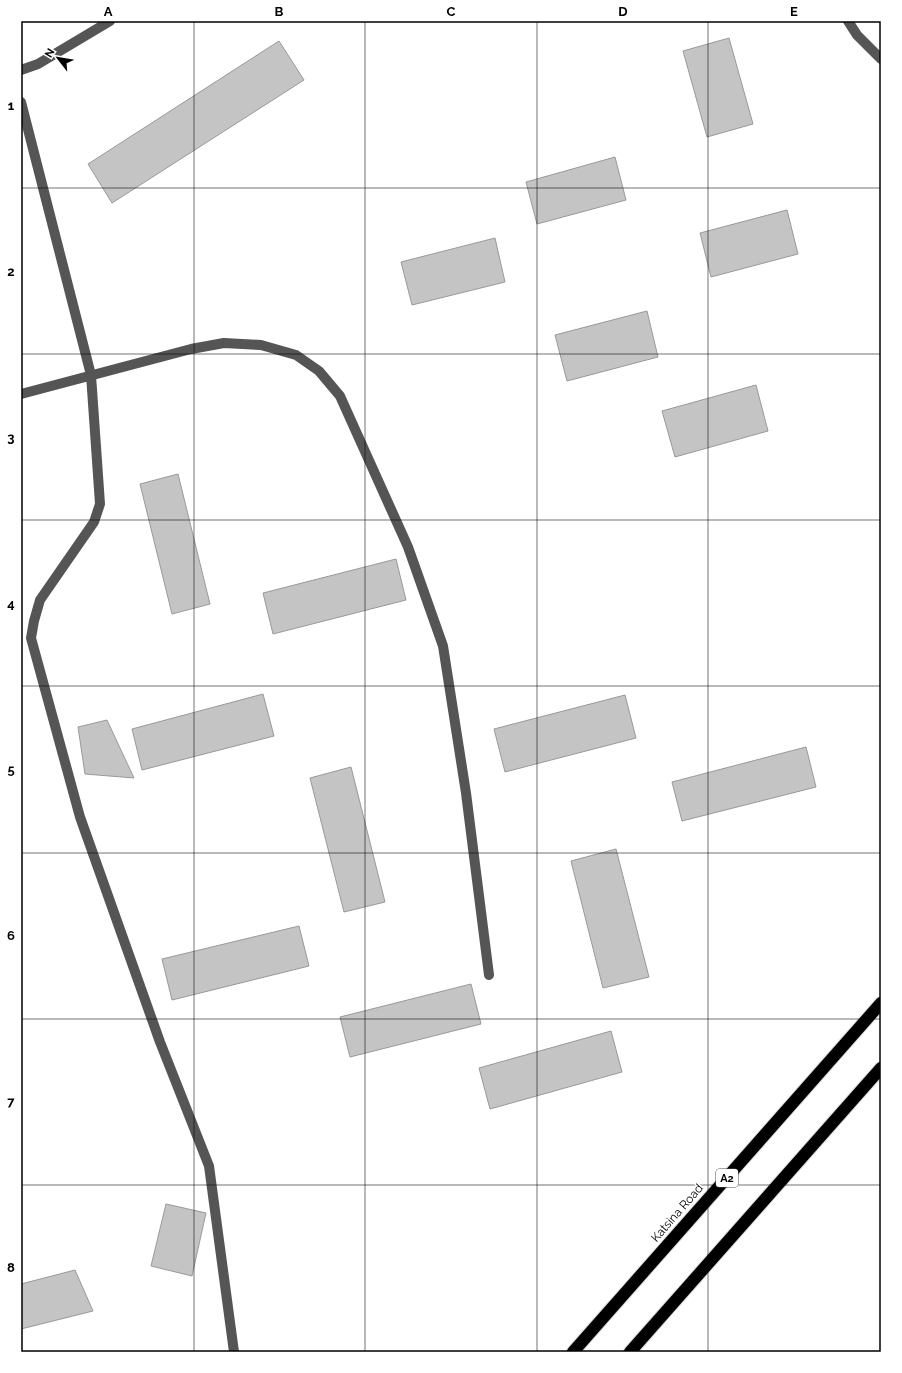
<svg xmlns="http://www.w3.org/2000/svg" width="902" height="1373" viewBox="0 0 902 1373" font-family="Raleway,sans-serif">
	<rect width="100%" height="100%" fill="#fff"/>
	<!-- building -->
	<path fill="#c4c4c4" stroke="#999" d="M729,38l24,86 -46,13 -24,-86z
		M279,41l25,39 -192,123 -24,-39z
		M615,157l11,43 -89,24 -11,-42z
		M787,210l11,44 -87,23 -11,-44z
		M495,238l10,44 -93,23 -11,-43z
		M647,311l11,46 -91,24 -12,-46z
		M756,385l12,46 -93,26 -13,-46z
		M178,474l32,130 -38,10 -32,-130z
		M396,559l10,41 -133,34 -10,-41z
		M263,694l11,42 -132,34 -10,-41z
		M625,695l11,43 -131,34 -11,-43z
		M107,720l27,58 -49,-4 -7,-47z
		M806,747l10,40 -134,34 -10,-39z
		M351,767l34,135 -41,10 -34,-134z
		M616,849l33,128 -46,11 -32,-127z
		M299,926l10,40 -137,34 -10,-41z
		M471,984l10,40 -131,33 -10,-40z
		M611,1031l11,41 -132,37 -11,-41z
		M166,1204l40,9 -14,63 -41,-10z
		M75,1270l18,41 -72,18v-45z"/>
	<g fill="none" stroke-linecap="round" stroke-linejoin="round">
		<!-- highway casing -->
		<g stroke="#dbdbdb" stroke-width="14">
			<path id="highway" d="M573,1352l308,-349
				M630,1352l251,-284"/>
		</g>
		<!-- minor -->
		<path stroke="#555" stroke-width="10" d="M848,21l9,14 24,24
			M21,70l17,-6 72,-43
			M21,102l70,273 9,129 -6,18 -54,78 -6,21 -3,17 49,179 80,225 49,124 25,186
			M21,394l170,-45 33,-6 37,2 35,10 23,16 21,25 68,151 35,99 23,147 23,182"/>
		<!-- highway -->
		<use href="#highway" stroke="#000" stroke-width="12"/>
	</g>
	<!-- grid -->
	<path fill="none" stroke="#000" stroke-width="1" stroke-opacity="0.55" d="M194,21v1331M365,21v1331M537,21v1331M708,21v1331M21,188h860M21,354h860M21,520h860M21,686h860M21,853h860M21,1019h860M21,1185h860"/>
	<g text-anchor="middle" stroke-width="3" stroke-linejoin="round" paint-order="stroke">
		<!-- shield labels -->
		<rect fill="#fff" stroke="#4c4c4c" stroke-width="1" x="716" y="1169" width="22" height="18" rx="3"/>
		<g font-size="11" font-weight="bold" fill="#000">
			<text x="727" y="1182">A2</text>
		</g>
		<!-- street labels -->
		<g font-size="12" fill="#000" stroke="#fff">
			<text transform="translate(677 1213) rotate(-49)" y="4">Katsina Road</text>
		</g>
	</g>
	<!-- border -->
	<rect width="902" height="1373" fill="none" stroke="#ffffff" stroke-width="44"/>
	<!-- north arrow -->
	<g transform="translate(58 58) rotate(301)" stroke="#ffffff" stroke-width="3" paint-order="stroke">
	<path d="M0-3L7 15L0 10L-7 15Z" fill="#000000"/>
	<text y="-6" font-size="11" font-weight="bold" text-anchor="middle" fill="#000000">N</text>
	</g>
	<rect x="22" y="22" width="858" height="1329" fill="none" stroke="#000" stroke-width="1.5"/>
	<g font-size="13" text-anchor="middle" font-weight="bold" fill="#000">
		<text x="108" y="16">A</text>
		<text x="279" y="16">B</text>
		<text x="451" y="16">C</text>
		<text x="623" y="16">D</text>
		<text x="794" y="16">E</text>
		<text x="11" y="110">1</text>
		<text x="11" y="276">2</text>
		<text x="11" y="442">3</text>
		<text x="11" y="608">4</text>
		<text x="11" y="774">5</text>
		<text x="11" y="940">6</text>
		<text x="11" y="1106">7</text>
		<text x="11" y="1272">8</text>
	</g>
</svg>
